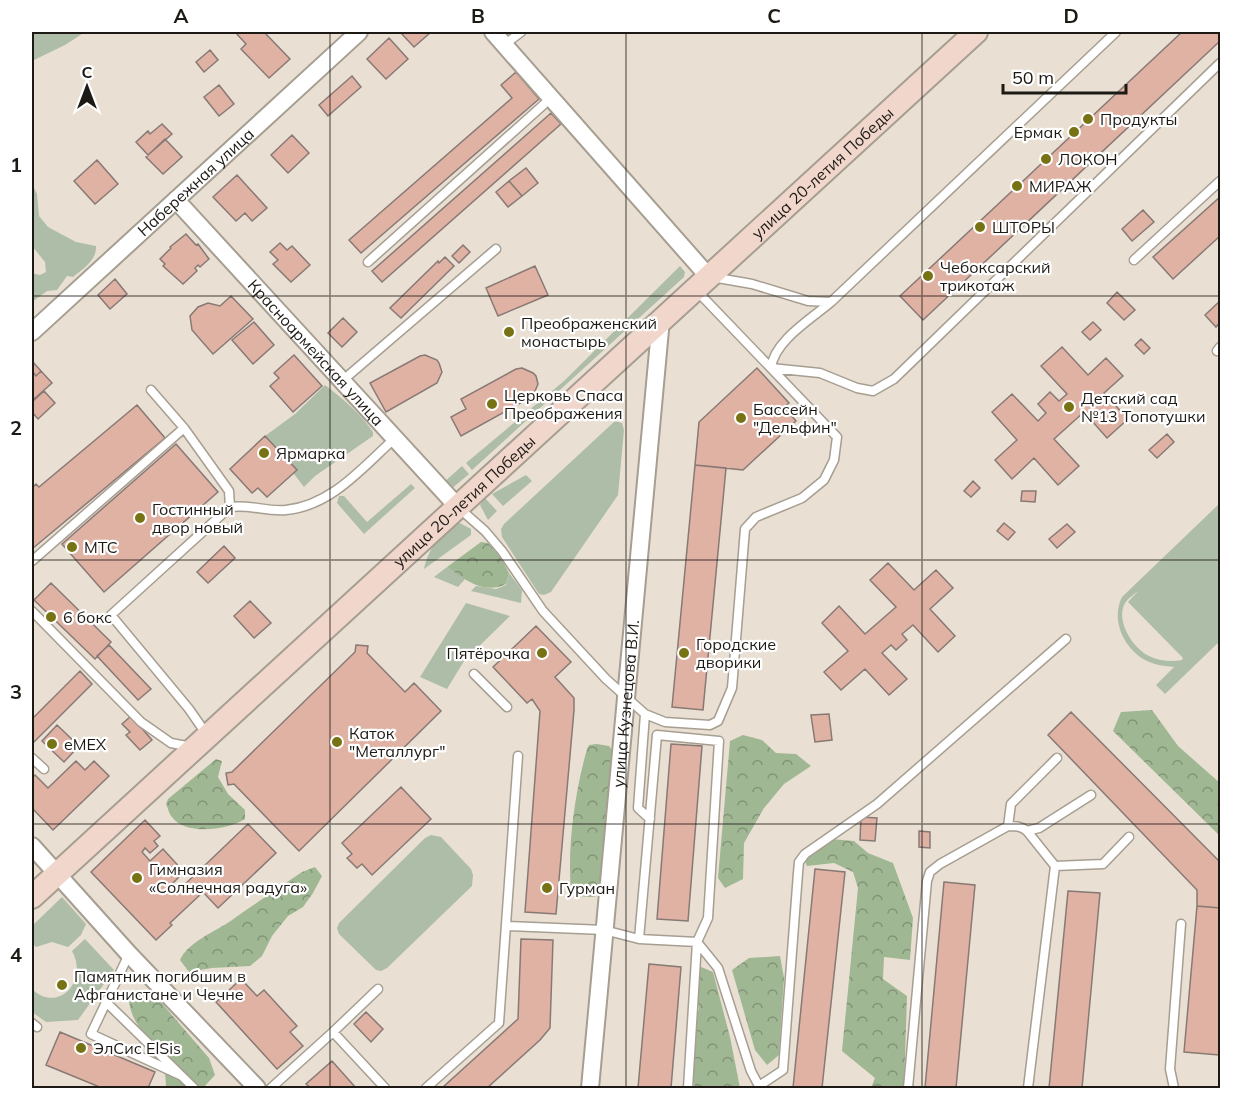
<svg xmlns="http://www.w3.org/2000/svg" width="1252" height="1120" viewBox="0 0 1252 1120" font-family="Mulish,sans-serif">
	<defs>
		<pattern id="forest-crowns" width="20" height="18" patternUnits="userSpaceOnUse" patternTransform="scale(1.5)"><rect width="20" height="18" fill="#a0b793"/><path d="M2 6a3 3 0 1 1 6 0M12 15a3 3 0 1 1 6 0" fill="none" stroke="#829477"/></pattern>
	</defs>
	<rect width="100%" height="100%" fill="#e9e0d3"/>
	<!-- grass -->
	<path fill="#aebda7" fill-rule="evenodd" d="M32,32h53l-20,13 -33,16z
		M32,184l5,10 2,22 9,11 28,15 20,4c1,14 -13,23 -23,31l-6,-1 -10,14 -10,1 -15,11v-29l8,2 6,-3 -1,-10 -13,-16z
		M680,266l5,6 -1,5 -212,193 -6,-7 98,-82z
		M325,385c17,13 37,30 48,47v4l-58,40 -11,11 -39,-51 30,-22z
		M615,421l7,2 2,7 -6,65 -67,97 -7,3 -5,-1 -37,-57 -1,-8 3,-5z
		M462,466l7,8 -19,16 -8,-6z
		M526,475l6,6 -29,25 -11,-12z
		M411,484l4,4 -51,46 -27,-31 2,-7h5l23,26z
		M485,498l12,13 -9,9 -8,-15z
		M1220,503v138l-55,53 -9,-9 18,-18c-9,-1 -19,-2 -27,-6 -22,-11 -37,-40 -25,-64zM1139,590l-11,12 55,56 -1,2c-11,2 -23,1 -33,-4 -16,-8 -34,-35 -24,-53 3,-5 10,-9 14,-13z
		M458,522l13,7v6l-47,34c3,-16 17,-41 34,-47z
		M447,567l18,12 -7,8 -24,-10z
		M509,573l13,17 -1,13 -50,-12 5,-5 20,3 10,-4z
		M466,603l44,13 -46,45 -17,28 -27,-12z
		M431,835l10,2 30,32 2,6 -1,11 -85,82 -6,3 -5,-1 -37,-36 -2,-6 2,-5 86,-85z
		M62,897l24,27 -5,11 -13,12 -16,-5 -16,5 -4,-4v-17z
		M85,939l29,31 -36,50 -32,2 -14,-10v-23c26,25 57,-8 40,-38z"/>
	<!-- forest -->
	<path fill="url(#forest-crowns)" d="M481,542l7,1 13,15 8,15 -3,11c-23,11 -40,-4 -59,-17z
		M1152,710l26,36 42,37v53l-107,-105 8,-19z
		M743,735l19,5 14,13 20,1 15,12 -27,18 -20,24 -20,35 -1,36 -18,9 -7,-10 12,-137z
		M597,744l12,2 3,4 -13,139 -4,8c-10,0 -17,0 -24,-6 -4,-44 4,-100 16,-142l2,-4z
		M216,759l6,2 -4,16 10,17 17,16v9c-16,11 -60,17 -73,-2 -3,-3 -4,-9 -6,-13l2,-5z
		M831,839l23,2 14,12 25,10 20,55 -3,42 -26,-3 -1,22 24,17 -3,92h-33l4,-10 -33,-27 16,-163 -5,-16 -19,-9 -27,3 -2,-5 16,-19z
		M315,867l7,9 -9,17 -10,14 -15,9 -16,20 -10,20 -12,10 -38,2 -23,4 -9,-12c9,-19 35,-28 52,-40 23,-16 46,-32 70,-48z
		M780,956l4,22 -5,77 -12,10 -12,-15 -23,-80 17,-12z
		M699,966l14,6 17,65 10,51h-45l-8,-34 12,-46 -9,-37z
		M139,991l20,9 50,58 6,17 -12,13h-37c0,-8 -1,-19 -5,-28 -11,-23 -34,-38 -32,-67z"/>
	<!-- building -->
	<path fill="#e0b2a4" stroke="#887975" stroke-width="1.5" d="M235,32h29l26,27 -21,19 -28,-29 5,-5z
		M400,32h31l-17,15z
		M1182,32h38v9l-297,279 -23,-24z
		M389,38l19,21 -22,20 -19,-20z
		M210,50l8,10 -14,12 -8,-10z
		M516,72l23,27 -178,154 -12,-13 163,-142 -11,-13z
		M352,76l9,11 -33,29 -9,-11z
		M219,85l15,19 -15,12 -15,-19z
		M551,113l10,11 -179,158 -10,-11z
		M162,124l10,10 -24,21 -12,-13 12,-11 2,3z
		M292,135l17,18 -21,20 -17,-18z
		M165,139l17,18 -19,17 -17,-17z
		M97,160l21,24 -23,20 -21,-23z
		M526,168l12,15 -16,13 -13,-15z
		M237,175l30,33 -15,13 -7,-8 -9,8 -23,-24z
		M509,181l13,15 -14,11 -12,-15z
		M1220,197v39l-47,43 -20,-22z
		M1143,210l11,12 -22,19 -10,-12z
		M186,234l10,11 2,-1 11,15 -9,8 -2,-2 -3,3 2,3 -14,13 -20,-18 2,-2 -5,-5 11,-11 -1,-1z
		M280,243l7,7 5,-4 18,19 -19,17 -18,-18 5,-4 -8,-8z
		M463,245l7,7 -11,11 -7,-7z
		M445,257l9,9 -53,52 -11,-10 48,-47 1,2z
		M535,266l13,29 -50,21 -12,-28z
		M115,279l12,15 -17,15 -12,-14z
		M1117,292l18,18 -11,10 -17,-17z
		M231,296l22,23 -40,35 -21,-24 -2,-14 8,-9 10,-4 12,3z
		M1220,301v21l-4,5 -11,-12z
		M343,318l14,14 -15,15 -14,-14z
		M254,322l20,23 -21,19 -21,-24z
		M1093,322l8,8 -11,10 -8,-8z
		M1141,339l9,9 -6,6 -9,-9z
		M1062,347l26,28 18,-17 17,18 -19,17 24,26 -21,19 -23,-26 -30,27 25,27 -21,19 -24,-27 -22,21 -17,-19 22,-20 -25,-28 20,-18 26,27 8,-8 -8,-9 12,-12 9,9 8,-7 -26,-28z
		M294,355l28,31 -29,26 -23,-26 9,-8 -5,-5z
		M425,355l12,5 2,3 3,9 -5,11 -51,29 -16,-29 50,-27z
		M32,361l9,10 -5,5 -4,-5z
		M522,368l11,5 3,3 2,8 -5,12 -72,40 -10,-19 15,-8 -5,-10 55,-30z
		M757,368l32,35 -5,4 12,14 -53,49 -48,-5 4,-43z
		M32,371l4,5 5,-5 11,12 -18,16 -2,-3z
		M44,391l11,12 -17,16 -6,-7v-10z
		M137,405l28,33 -133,111v-61l4,-4 3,3z
		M1167,434l7,8 -17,16 -8,-8z
		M265,436l32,34 -30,27 -9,-9 -6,5 -22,-24z
		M176,444l42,48 -114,100 -42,-48z
		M695,465l31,3 -23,242 -31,-3z
		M973,481l7,7 -9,9 -7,-6z
		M1022,491h14l-1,11 -14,-1z
		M1004,523l11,9 -7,8 -11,-9z
		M1067,524l8,8 -18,16 -8,-9z
		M224,546l11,12 -27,25 -11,-11z
		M888,563l26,27 22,-20 17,18 -23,21 25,27 -17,16 -25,-27 -11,9 5,6 -11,10 -5,-5 -9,8 25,26 -18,16 -24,-26 -24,21 -17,-18 24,-21 -26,-28 17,-17 26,28 31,-27 -26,-27z
		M51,583l60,59 -16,17 -61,-59z
		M250,601l21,22 -17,15 -20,-22z
		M536,626l35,36 -16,15 19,21v12l-18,204 -31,-2 15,-201 -8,-12 -5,4 -34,-36z
		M109,645l42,44 -13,11 -41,-44z
		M356,645l12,1 -1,7 38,39 9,-9 27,28 -142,140 -65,-67 -6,1 -2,-12 6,-1 123,-120z
		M80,671l12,13 -60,60v-25z
		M1071,712l149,150v46l-23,-2v-16l-149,-155z
		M829,714l3,26 -17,2 -4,-27z
		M131,716l21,24 -12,10 -14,-15 4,-3 -8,-8z
		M57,725l22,21 -15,16 -22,-21z
		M671,744l31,2 -14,175 -31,-2z
		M76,761l9,9 9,-9 15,15 -56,54 -21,-22v-30l3,-3 13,13z
		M401,787l30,32 -59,56 -10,-11 -5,4 -10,-10 5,-4 -10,-11z
		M861,817l16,1 -2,23 -15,-1z
		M145,820l15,16 -6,5 4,5 -8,7 -5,-5 -3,4 8,9 13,-12 21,23 -11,11 6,7 69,-66 28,29 -58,55 -15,-16 -33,31 2,2 -16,15 -65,-68z
		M919,831l11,1v16l-11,-1z
		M815,869l30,3 -23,216h-29z
		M944,882l31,3 -19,203h-31z
		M1068,891l32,2 -18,195h-33z
		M1197,906l23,2 -1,147 -35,-3z
		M521,939l32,1 -3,88 -10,12 -53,48h-45l76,-69z
		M649,964l32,3 -10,121h-33z
		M241,979l16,17 7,-6 33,36 -7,6 13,14 -26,23 -61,-67z
		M366,1012l17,17 -12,13 -17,-18z
		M60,1032l95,40 -7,16h-46l-56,-23z
		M332,1061l24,27h-45l-5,-4z"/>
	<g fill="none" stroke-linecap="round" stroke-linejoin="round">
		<!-- lane casing -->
		<g stroke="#a69e91" stroke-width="11">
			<path id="lane" d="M504,45l17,-13
				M1134,260l86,-79
				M368,262l183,-164
				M712,277l40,7 56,17 23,1 285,-270
				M1217,351l3,-4
				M771,368l49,5 37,15 16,3 21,-12 326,-316
				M771,368c3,-27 40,-49 60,-66
				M342,381l154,-132
				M151,390l33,38 45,63 1,16
				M460,509l25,22 17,20 41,60 63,68 39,35 20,8 45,3 8,-4 14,-33 13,-159 11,-12 46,-19 22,-18 10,-20 3,-23 -141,-147
				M32,561l152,-133
				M32,611l109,111 30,21 21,4
				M474,674l33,33
				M645,714l-7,94 12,11
				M207,735l-18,-26 -78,-94 119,-108c19,-3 37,5 56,3 45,-4 77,-43 108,-71
				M32,758l12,11
				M1008,826l3,-22 46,-46
				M1027,831l12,-3 52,-33
				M1055,866l48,-2 26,-27
				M507,926l97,4 35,9 58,3 21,26 33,103 9,17
				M639,939l18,-204 62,6 -11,177 -11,24 -9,146
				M129,954l-38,80 89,41
				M106,1002l88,86
				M32,1023l5,4
				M333,1032l45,-43
				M759,1086l24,-16 15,-197 1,-11 6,-8 72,-50 189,-165
				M271,1088l62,-56 52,56
				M426,1088l73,-65 19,-267
				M908,1088l19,-207 3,-9 10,-8 68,-38c8,0 13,0 19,5l28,35 -27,222
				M1174,1088l-4,-19 11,-145"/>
		</g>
		<!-- street casing -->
		<g stroke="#a69e91" stroke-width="20">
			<g id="street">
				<path d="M493,32l215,244"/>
				<path id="s1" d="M176,200l281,306"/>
				<path id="s2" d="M32,332l327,-300"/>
				<path d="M32,846l97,108 128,134"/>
				<path id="s3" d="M590,1088l71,-769"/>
			</g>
		</g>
		<!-- secondary casing -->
		<g stroke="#a69e91" stroke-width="26">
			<g id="secondary">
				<path id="s4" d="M32,897l944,-865"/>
			</g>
		</g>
		<!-- lane -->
		<use href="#lane" stroke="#fff" stroke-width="8"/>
		<!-- street -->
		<use href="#street" stroke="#fff" stroke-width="16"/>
		<!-- secondary -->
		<use href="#secondary" stroke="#f1d6cc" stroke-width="22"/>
	</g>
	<!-- grid -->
	<path fill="none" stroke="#1d1a15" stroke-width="1.5" stroke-opacity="0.55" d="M330,32v1056M626,32v1056M922,32v1056M32,296h1188M32,560h1188M32,824h1188"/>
	<!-- markers -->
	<g fill="#777214" stroke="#fff" stroke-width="2">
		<circle cx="1088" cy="119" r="6"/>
		<circle cx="1074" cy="132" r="6"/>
		<circle cx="1046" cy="159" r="6"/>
		<circle cx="1017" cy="186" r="6"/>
		<circle cx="980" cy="227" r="6"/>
		<circle cx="928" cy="276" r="6"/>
		<circle cx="509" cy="332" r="6"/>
		<circle cx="492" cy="404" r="6"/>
		<circle cx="1069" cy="407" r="6"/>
		<circle cx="741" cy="418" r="6"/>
		<circle cx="264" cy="453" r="6"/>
		<circle cx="140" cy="518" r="6"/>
		<circle cx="72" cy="547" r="6"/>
		<circle cx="51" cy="617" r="6"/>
		<circle cx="542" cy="653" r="6"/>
		<circle cx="684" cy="653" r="6"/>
		<circle cx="337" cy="742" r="6"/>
		<circle cx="52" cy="744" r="6"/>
		<circle cx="137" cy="878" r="6"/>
		<circle cx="547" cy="888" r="6"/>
		<circle cx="62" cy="985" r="6"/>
		<circle cx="81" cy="1048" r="6"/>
	</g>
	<g text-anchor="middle" stroke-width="4.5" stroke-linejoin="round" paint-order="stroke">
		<!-- poi labels -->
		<g font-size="16" fill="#1d1a15" stroke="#fff" text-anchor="start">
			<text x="1100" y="125">Продукты</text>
			<text x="1062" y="138" text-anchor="end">Ермак</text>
			<text x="1058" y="165">ЛОКОН</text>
			<text x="1029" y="192">МИРАЖ</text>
			<text x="992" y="233">ШТОРЫ</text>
			<text x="940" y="273">Чебоксарский<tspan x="940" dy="18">трикотаж</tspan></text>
			<text x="521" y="329">Преображенский<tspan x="521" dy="18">монастырь</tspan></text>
			<text x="504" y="401">Церковь Спаса<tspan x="504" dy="18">Преображения</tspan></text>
			<text x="1081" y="404">Детский сад<tspan x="1081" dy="18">№13 Топотушки</tspan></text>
			<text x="753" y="415">Бассейн<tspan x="753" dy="18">"Дельфин"</tspan></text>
			<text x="276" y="459">Ярмарка</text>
			<text x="152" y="515">Гостинный<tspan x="152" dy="18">двор новый</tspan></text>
			<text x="84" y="553">МТС</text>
			<text x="63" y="623">6 бокс</text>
			<text x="696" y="650">Городские<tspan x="696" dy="18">дворики</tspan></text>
			<text x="530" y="659" text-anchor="end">Пятёрочка</text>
			<text x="349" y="739">Каток<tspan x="349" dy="18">"Металлург"</tspan></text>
			<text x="64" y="750">eMEX</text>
			<text x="149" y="875">Гимназия<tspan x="149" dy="18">«Солнечная радуга»</tspan></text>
			<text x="559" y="894">Гурман</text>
			<text x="74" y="982">Памятник погибшим в<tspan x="74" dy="18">Афганистане и Чечне</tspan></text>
			<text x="93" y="1054">ЭлСис ElSis</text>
		</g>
		<!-- street labels -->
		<g font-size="16" fill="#1d1a15" stroke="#fff">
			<text dy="6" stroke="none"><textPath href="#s4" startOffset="1072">улица 20-летия Победы</textPath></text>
			<text dy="6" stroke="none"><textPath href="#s2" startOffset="222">Набережная улица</textPath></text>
			<text dy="6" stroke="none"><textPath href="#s1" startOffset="207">Красноармейская улица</textPath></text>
			<text dy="6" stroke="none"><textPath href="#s4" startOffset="586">улица 20-летия Победы</textPath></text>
			<text dy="6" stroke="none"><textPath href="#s3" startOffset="386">улица Кузнецова В.И.</textPath></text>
		</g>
	</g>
	<!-- border -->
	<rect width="1252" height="1120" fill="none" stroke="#ffffff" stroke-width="66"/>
	<!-- north arrow -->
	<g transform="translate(87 87)" stroke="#ffffff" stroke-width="4.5" paint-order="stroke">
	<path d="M0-4.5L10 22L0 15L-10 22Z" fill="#1d1a15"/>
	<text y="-9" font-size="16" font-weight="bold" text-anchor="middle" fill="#1d1a15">С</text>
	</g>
	<!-- scale -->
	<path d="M1003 84v9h123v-9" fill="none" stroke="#1d1a15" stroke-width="3"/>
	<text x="1012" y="84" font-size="18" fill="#1d1a15" stroke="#ffffff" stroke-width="4.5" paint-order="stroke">50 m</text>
	<rect x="33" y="33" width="1186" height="1054" fill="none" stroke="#1d1a15" stroke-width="2"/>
	<g font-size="20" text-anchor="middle" font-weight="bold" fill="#1d1a15">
		<text x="181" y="23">A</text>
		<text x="478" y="23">B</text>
		<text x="774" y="23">C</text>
		<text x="1071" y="23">D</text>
		<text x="16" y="172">1</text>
		<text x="16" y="435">2</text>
		<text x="16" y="699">3</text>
		<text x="16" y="962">4</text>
	</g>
</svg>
